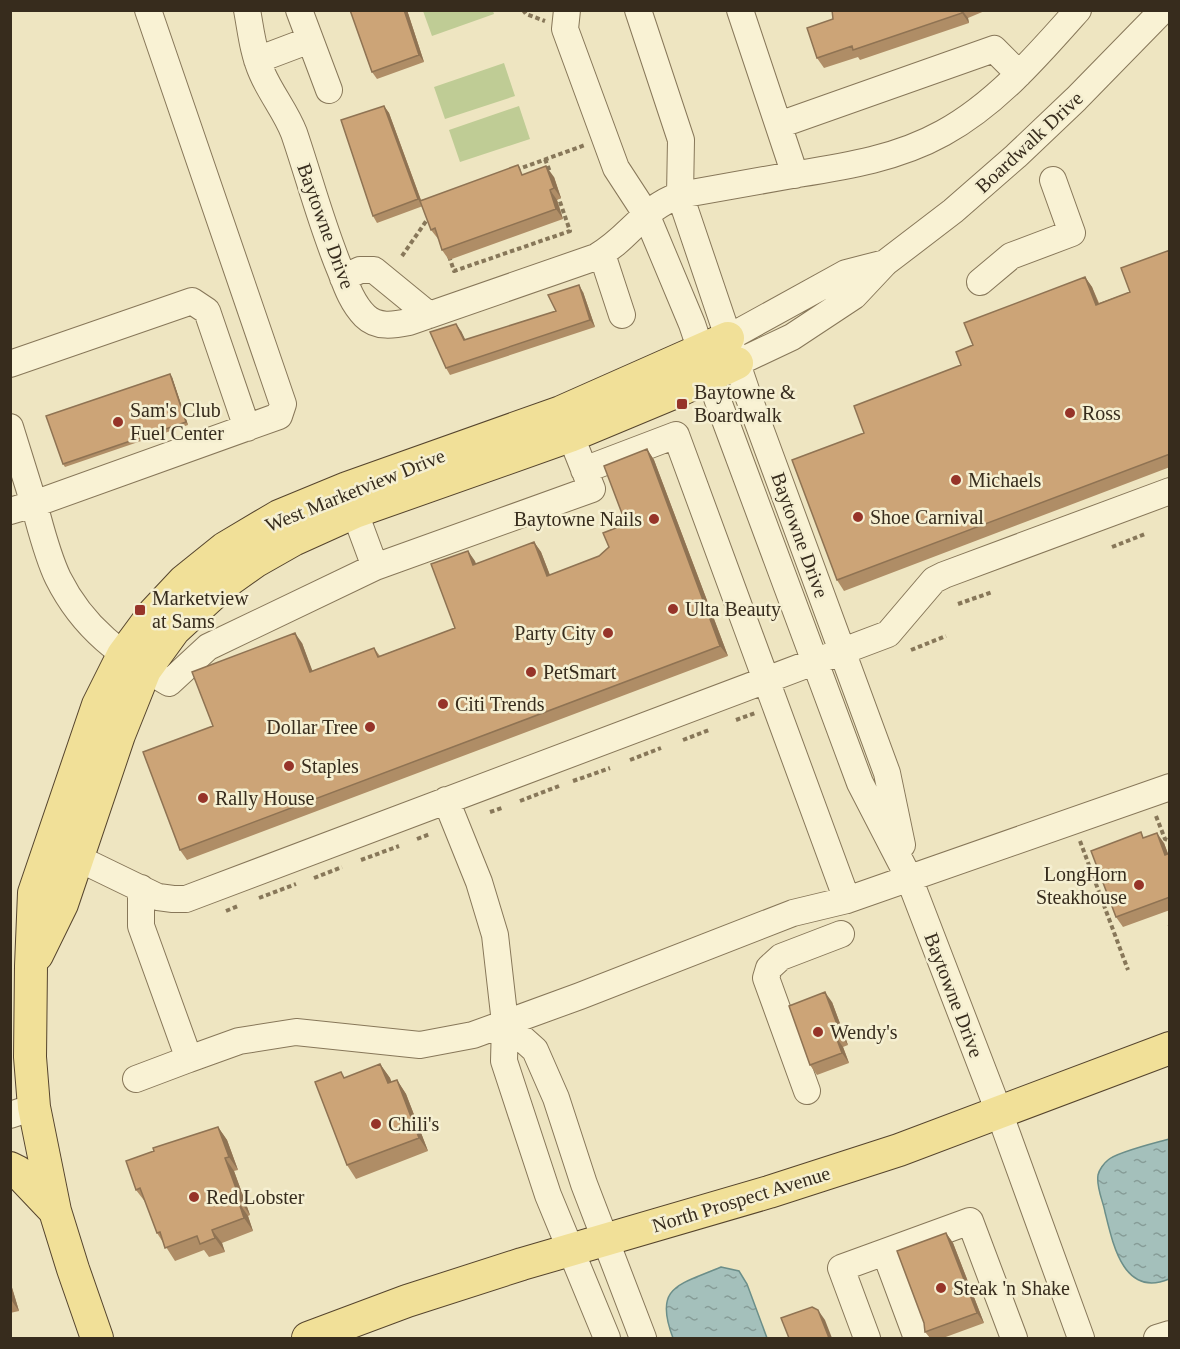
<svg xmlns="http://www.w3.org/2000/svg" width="1180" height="1349" viewBox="0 0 1180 1349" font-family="Georgia,serif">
	<defs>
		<pattern id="water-ripples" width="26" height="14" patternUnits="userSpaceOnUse" patternTransform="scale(1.5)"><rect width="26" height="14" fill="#a4c0bb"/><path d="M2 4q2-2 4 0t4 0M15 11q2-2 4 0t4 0" fill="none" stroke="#869c97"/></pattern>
	</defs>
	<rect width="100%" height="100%" fill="#eee5c1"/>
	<!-- garden -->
	<path fill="#bfcc95" d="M493,11l1,3 -62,22 -9,-25z
		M504,63l11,33 -70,23 -11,-32z
		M519,106l11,33 -70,23 -11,-32z"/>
	<!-- water -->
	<path fill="url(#water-ripples)" stroke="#6b8e89" stroke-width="1.5" d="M1169,1139v140c-45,19 -56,-34 -64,-67 -2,-11 -9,-25 -7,-37 1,-5 6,-12 10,-15 9,-8 47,-17 61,-21z
		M721,1267l18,4 8,13 20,54h-94c-20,-52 6,-53 48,-71z"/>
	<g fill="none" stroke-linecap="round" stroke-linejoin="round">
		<!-- minor casing -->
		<g stroke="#877759" stroke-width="28">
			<path id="minor" d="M247,10c4,21 6,43 15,63 9,21 24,39 32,60 16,47 28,94 47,139 6,16 12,32 24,44 12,12 29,9 44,6l187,-65c34,-19 45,-48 84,-62 40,-7 79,-14 118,-21 50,-8 100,-16 145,-41 53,-29 95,-78 135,-123
				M299,10l30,80
				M567,10l-2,19 51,139 30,46 46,110 26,77 142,382 49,95 90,234 82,226
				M638,10l43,130 -1,55 66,195 141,383 15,72
				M740,10l55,165
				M257,60l53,-20
				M779,125l215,-76 25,25
				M602,254l20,61
				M343,278l17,-8h14l55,45
				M980,282l31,-26 61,-23 -19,-53
				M728,338l118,-65 39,-10
				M737,363l55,-26 62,-41 31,-33 68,-52 63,-55 60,-57 87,-89
				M10,364l182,-63 15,10 40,117
				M10,427l24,77 245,-88 4,-12 -135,-394
				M584,470l92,-35 171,465
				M348,494l27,73
				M10,511l24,-7c7,25 13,51 24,74 26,52 63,77 111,105l39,-36 167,-80 217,-78 -28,-70
				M446,800l33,82 16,53 10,88 -1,38 44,134 59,143
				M61,850l97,47 15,2h13l702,-265 46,-54 10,-5 226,-84
				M141,888v38l48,133 50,-18 57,-9 124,13 53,-10 107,-39 213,-83 54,-13 323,-113
				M505,1023l30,27 21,48 28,86 59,154
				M136,1079l53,-20
				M807,1091l-41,-113 3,-10 12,-11 60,-23
				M10,1115l24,-8
				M885,1252l85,-31 44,117
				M867,1338l-26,-70 44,-16 32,86
				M1157,1338l13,-4"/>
		</g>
		<!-- major casing -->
		<g stroke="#55442d" stroke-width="34">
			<path id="major" d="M37,955l25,-51 57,-169 26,-65 29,-40 51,-47 31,-22 37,-21 62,-28 215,-76 108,-45 59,-28
				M10,1168l8,4 37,39
				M97,1338l-24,-69 -18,-58 -21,-104 -4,-50 1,-91 3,-73 64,-188 25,-50 31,-42 30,-32 41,-33 54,-32 68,-28 214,-76 167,-74
				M308,1338l99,-37 115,-37 247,-72 130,-42 271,-102"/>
		</g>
		<!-- path -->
		<path stroke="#877759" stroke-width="4" stroke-dasharray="4.5 3" stroke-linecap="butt" d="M523,10l3,4 19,7
			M545,159l5,13
			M516,170l69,-25
			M402,256l27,-39
			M449,256l5,15 116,-40 -12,-35
			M1112,547l33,-13
			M958,604l34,-12
			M911,650l35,-14
			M736,720l19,-7
			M683,740l26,-10
			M630,760l31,-12
			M573,781l37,-13
			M520,801l39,-15
			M490,812l12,-4
			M1156,816l9,23 5,2
			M417,839l13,-5
			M1080,841l48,129
			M361,860l38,-14
			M314,878l28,-11
			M259,898l37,-14
			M226,911l12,-5
			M1169,924l1,1"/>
		<!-- minor -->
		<use href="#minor" stroke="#f9f2d4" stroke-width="26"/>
		<!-- major -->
		<use href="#major" stroke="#f1e098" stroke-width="32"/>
	</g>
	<!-- wall -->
	<path fill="#af8d66" d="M407,10l17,52 -47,17 -5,-7z
		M832,10h155l-19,8 1,5 -109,37 -2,-3 -34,11 -7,-10 16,-39z
		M384,106l5,7 32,87 104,-26 29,3 7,21 -4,2 6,19 -114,41 -7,-10 -3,-10 -8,-10 -8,-24 -46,17 -4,-7z
		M1170,250v217l-326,124 -7,-11 27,-147 97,-68 12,-20 112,-68 7,10 7,16 31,-11z
		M583,292l12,35 -145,48 -4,-7 15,-37 4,9 91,-29z
		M172,377l16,48 -123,42 -2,-3z
		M647,449l7,11 74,196 -541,204 -7,-10 33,-124 89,-83 10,28 62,-23 6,8 75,-28 13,-77 8,13 58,-22 7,10 9,23 49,-19 10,-9 17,-23z
		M1145,837l19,6 4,11 2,-1v57l-47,17 -7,-10z
		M832,1002l16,43 -5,2 6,16 -32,12 -7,-10z
		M380,1064l10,14 1,4 6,-2 9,14 22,57 -72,28 -9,-14 -2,-87z
		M218,1127l9,13 11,30 -4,1 16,44 -2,1 5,15 -31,12 3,9 -16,5 -5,-7 -29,11 -18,-28 -11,-30 -10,-13z
		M946,1233l7,10 31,80 -41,15h-13l-5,-6z
		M10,1281l9,30 -9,2z"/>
	<!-- shaded-wall -->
	<path fill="#8f7353" d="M404,10h3l17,52 -5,-7z
		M962,10l6,8 1,5 -7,-10z
		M384,106l5,7 34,93 -5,-7z
		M546,166l8,11 7,21 -7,-10z
		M550,190l7,10 6,19 -7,-10z
		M1085,277l7,10 11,28 -7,-10z
		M579,285l4,7 12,35 -5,-7z
		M456,324l5,7 8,16 -5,-7z
		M170,374l2,3 16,48 -2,-3z
		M647,449l7,11 74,196 -8,-10z
		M534,542l7,10 13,34 -7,-10z
		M468,551l7,10 5,14 -7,-10z
		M295,633l7,10 15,40 -7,-11z
		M1157,833l7,10 6,16 -5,-4z
		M825,992l7,10 16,43 -7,-10z
		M836,1037l7,10 6,16 -7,-10z
		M380,1064l10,14 7,19 -9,-14z
		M397,1080l9,14 22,57 -9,-13z
		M218,1127l9,13 11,30 -9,-13z
		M225,1158l9,13 16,44 -9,-13z
		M239,1203l9,13 5,15 -9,-13z
		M212,1230l10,13 3,9 -10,-14z
		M946,1233l7,10 31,80 -7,-10z
		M10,1281l9,30 -7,-10 -2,-5z
		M818,1310l7,10 7,18h-3z"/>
	<!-- building -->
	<path fill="#cca477" stroke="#8f7353" stroke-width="1.5" d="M350,10h54l15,45 -47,17z
		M832,10h130v3l-109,37 -1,-4 -35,12 -10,-30 26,-9z
		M384,106l34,93 -45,17 -32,-96z
		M518,165l4,10 24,-9 8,22 -4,2 6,19 -114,41 -7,-22 -4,2 -11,-29z
		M1170,250v204l-333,126 -45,-120 72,-27 -10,-27 107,-41 -5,-13 17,-7 -9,-22 121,-46 11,28 34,-13 -9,-24z
		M579,285l11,35 -144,48 -16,-36 26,-8 8,16 92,-29 -8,-16z
		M170,374l16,48 -123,42 -17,-48z
		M647,449l73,197 -540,204 -37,-98 70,-26 -21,-54 103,-39 15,39 64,-24 4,9 77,-29 -24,-64 37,-13 5,14 61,-23 13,34 52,-20 10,-9 -6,-14 23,-9 -22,-58z
		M1141,832l2,6 14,-5 8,22 5,-2v44l-54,20 -25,-66z
		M825,992l16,43 -5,2 6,16 -32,12 -21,-59z
		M380,1064l8,19 9,-3 22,58 -72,27 -32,-83 26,-10 3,6z
		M218,1127l11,30 -4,1 16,44 -2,1 5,15 -32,12 3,8 -15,6 -3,-8 -32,12 -5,-16 -3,1 -17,-45 -4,2 -10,-29 28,-10 -1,-3z
		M946,1233l31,80 -52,19 -1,-9 -27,-72z
		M812,1307l6,3 11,28h-40l-8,-20z"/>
	<!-- markers -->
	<g fill="#963429" stroke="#f5efd1" stroke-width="2">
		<rect x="676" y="398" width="12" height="12" rx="3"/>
		<circle cx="1070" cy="413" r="6"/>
		<circle cx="118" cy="422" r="6"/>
		<circle cx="956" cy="480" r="6"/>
		<circle cx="858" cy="517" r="6"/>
		<circle cx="654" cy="519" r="6"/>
		<circle cx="673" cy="609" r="6"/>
		<rect x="134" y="604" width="12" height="12" rx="3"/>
		<circle cx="608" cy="633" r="6"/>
		<circle cx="531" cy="672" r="6"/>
		<circle cx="443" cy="704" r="6"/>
		<circle cx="370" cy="727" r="6"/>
		<circle cx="289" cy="766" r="6"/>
		<circle cx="203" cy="798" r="6"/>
		<circle cx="1139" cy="885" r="6"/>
		<circle cx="818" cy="1032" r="6"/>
		<circle cx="376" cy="1124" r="6"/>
		<circle cx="194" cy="1197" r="6"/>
		<circle cx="941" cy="1288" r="6"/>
	</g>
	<g text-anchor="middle" stroke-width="5" stroke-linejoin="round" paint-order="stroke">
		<!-- street labels -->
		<g font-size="20" fill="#372c1d" stroke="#f5efd1">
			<text transform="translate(1029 142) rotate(-43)" y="7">Boardwalk Drive</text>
			<text transform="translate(326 226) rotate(70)" y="7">Baytowne Drive</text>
			<text transform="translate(355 490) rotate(-22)" y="7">West Marketview Drive</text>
			<text transform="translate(800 535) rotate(70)" y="7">Baytowne Drive</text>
			<text transform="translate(954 995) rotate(69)" y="7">Baytowne Drive</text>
			<text transform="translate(741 1199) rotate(-17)" y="7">North Prospect Avenue</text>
		</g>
		<!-- poi labels -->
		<g font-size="20" fill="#372c1d" stroke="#f5efd1" text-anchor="start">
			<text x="694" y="399">Baytowne &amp;<tspan x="694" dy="23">Boardwalk</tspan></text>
			<text x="130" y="417">Sam's Club<tspan x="130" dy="23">Fuel Center</tspan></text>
			<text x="1082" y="420">Ross</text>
			<text x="968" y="487">Michaels</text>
			<text x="870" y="524">Shoe Carnival</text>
			<text x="642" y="526" text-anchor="end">Baytowne Nails</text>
			<text x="152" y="605">Marketview<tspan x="152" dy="23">at Sams</tspan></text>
			<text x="685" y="616">Ulta Beauty</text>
			<text x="596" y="640" text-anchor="end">Party City</text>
			<text x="543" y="679">PetSmart</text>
			<text x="455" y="711">Citi Trends</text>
			<text x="358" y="734" text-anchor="end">Dollar Tree</text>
			<text x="301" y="773">Staples</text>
			<text x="215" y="805">Rally House</text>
			<text x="1127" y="881" text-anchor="end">LongHorn<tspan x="1127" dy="23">Steakhouse</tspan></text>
			<text x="830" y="1039">Wendy's</text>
			<text x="388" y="1131">Chili's</text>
			<text x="206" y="1204">Red Lobster</text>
			<text x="953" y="1295">Steak 'n Shake</text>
		</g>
	</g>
	<!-- border -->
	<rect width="1180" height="1349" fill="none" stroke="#372c1d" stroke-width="24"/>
</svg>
